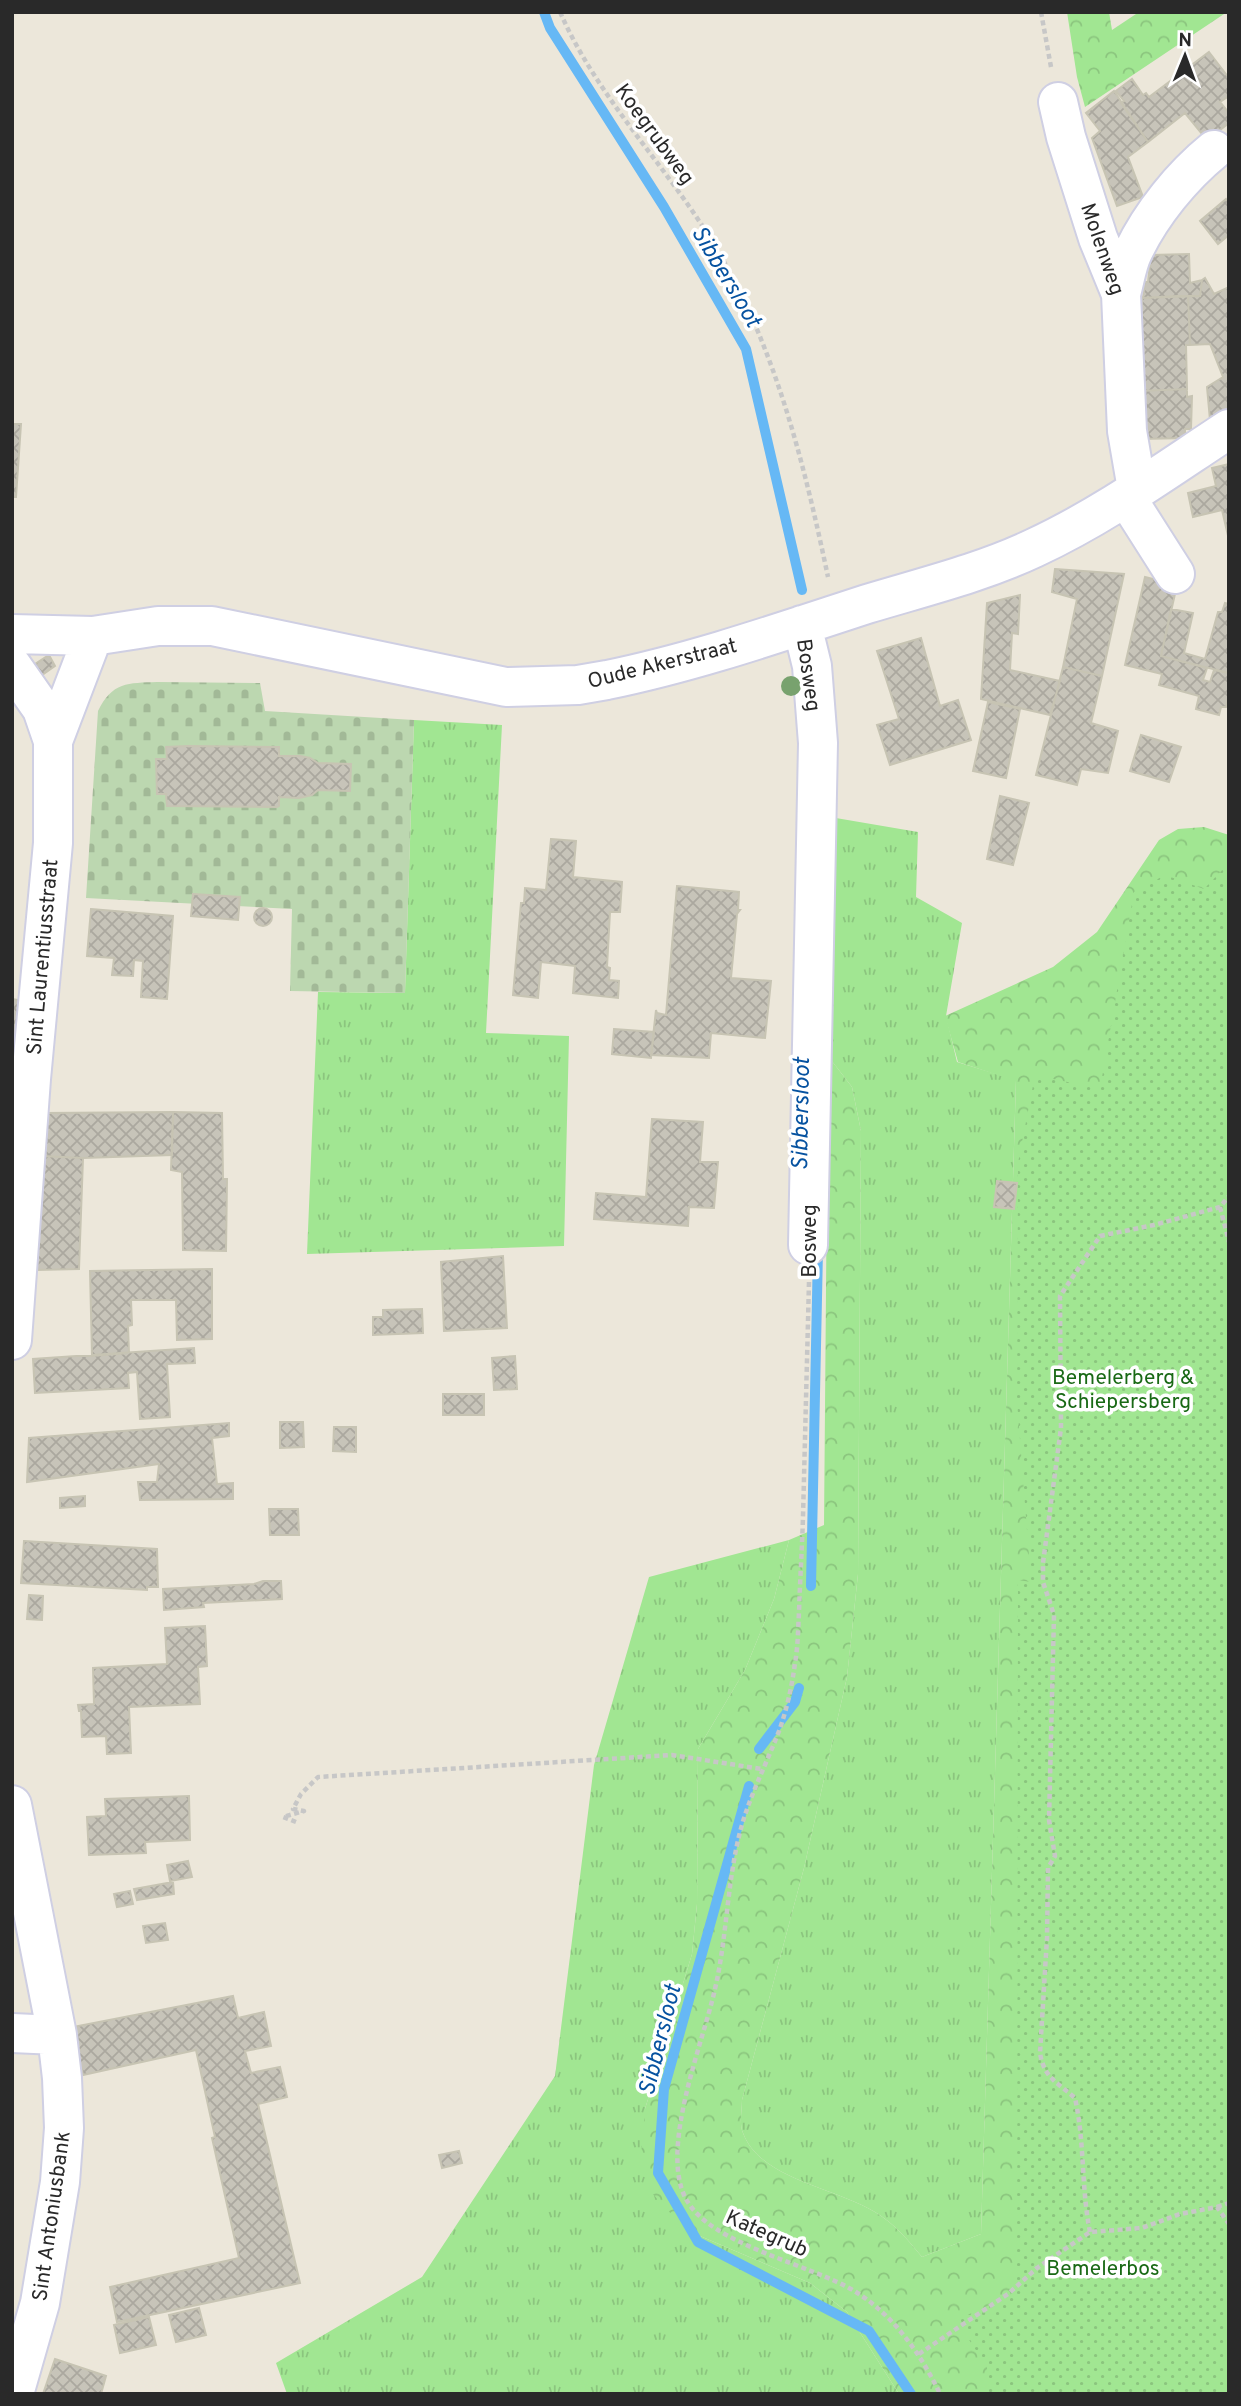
<svg xmlns="http://www.w3.org/2000/svg" width="1241" height="2406" viewBox="0 0 1241 2406" font-family="Overpass,sans-serif">
	<defs>
		<pattern id="grass-tufts" width="24" height="20" patternUnits="userSpaceOnUse" patternTransform="scale(1.75)"><rect width="24" height="20" fill="#a1e692"/><path d="M3 7l-1-3M5 7V3M7 7l1-3M15 17l-1-3M17 17v-4M19 17l1-3" fill="none" stroke="#8bc57e"/></pattern>
		<pattern id="forest-crowns" width="20" height="18" patternUnits="userSpaceOnUse" patternTransform="scale(1.75)"><rect width="20" height="18" fill="#a1e692"/><path d="M2 6a3 3 0 1 1 6 0M12 15a3 3 0 1 1 6 0" fill="none" stroke="#8bc57e"/></pattern>
		<pattern id="cemetery-stones" width="16" height="16" patternUnits="userSpaceOnUse" patternTransform="scale(1.75)"><rect width="16" height="16" fill="#bcd7b0"/><path d="M2 7V4a2 2 0 0 1 4 0v3zM10 15v-3a2 2 0 0 1 4 0v3z" fill="#a2b997"/></pattern>
		<pattern id="park-dots" width="8" height="8" patternUnits="userSpaceOnUse" patternTransform="scale(1.75)"><rect width="8" height="8" fill="#a1e692"/><path d="M2 2h.1M6 6h.1" fill="none" stroke="#8bc57e" stroke-width="1.8" stroke-linecap="round"/></pattern>
		<pattern id="building-cross-hatch" width="8" height="8" patternUnits="userSpaceOnUse" patternTransform="scale(1.75)"><rect width="8" height="8" fill="#c7c4b9"/><path d="M0 0l8 8M0 8l8-8" fill="none" stroke="#aba89f"/></pattern>
	</defs>
	<rect width="100%" height="100%" fill="#ece7da"/>
	<!-- grass -->
	<path fill="url(#grass-tufts)" d="M414,720l88,5 -16,308 83,3 -5,210 -257,8 11,-262 87,1z
		M830,817l88,15 -2,65 46,26 -16,93 11,46 59,18 -35,1154 -59,23c-14,-17 -27,-33 -47,-45 -38,-24 -115,-33 -132,-79 -4,-9 -1,-23 -1,-33l62,-232 43,-191 11,-103 3,-443 -9,-44 -24,-31z
		M789,1540l-15,59 -29,71 -47,79 -1,155 -5,50 -47,155 41,121 124,53 37,29 52,82h-612l-11,-31 146,-86 133,-201 39,-311 55,-188z"/>
	<!-- forest -->
	<path fill="url(#forest-crowns)" d="M1067,12h42l3,18 27,-18h88l-142,95 -8,-30z
		M1204,827l25,8v1559h-330l-52,-82 -37,-29 -124,-53 -35,-38 -10,-37 4,-46 47,-155 5,-50 1,-155 47,-79 29,-71 15,-59 35,-15 4,-469 24,31 9,44 -3,443 -11,103 -43,191 -62,232c0,10 -3,24 1,33 17,46 94,55 132,79 20,12 33,28 47,45l59,-23 35,-1153 -58,-19 -13,-46 108,-49 44,-35 62,-92 19,-11z"/>
	<!-- cemetery -->
	<path fill="url(#cemetery-stones)" d="M157,682l103,1 5,28 149,9 -9,273 -115,-2 2,-82 -206,-11 12,-187c14,-29 30,-28 59,-29z"/>
	<!-- park -->
	<path fill="url(#park-dots)" d="M1228,836l1,1558h-242v-27l-31,-47 52,-23 9,-9 1,-708 13,2 -14,-181 1,-238 17,-88 65,14 34,-197 31,-17 39,14 23,-24z"/>
	<g fill="none" stroke-linecap="round" stroke-linejoin="round">
		<!-- stream -->
		<path stroke="#66b8f5" stroke-width="10" d="M544,12l6,16 114,179 82,142 56,241
			M811,1586l7,-336
			M759,1749l36,-47 4,-14
			M749,1786l-85,303 -6,84 40,69 171,89 42,63"/>
	</g>
	<!-- building -->
	<path fill="url(#building-cross-hatch)" stroke="#c7c4b3" stroke-width="2" d="M1209,52l20,26v18l-9,6 9,11v10l-22,17 -22,-27 -37,29 -27,-39 3,-2 -8,-10 16,-12 11,16 3,-2 3,4z
		M1114,91l34,51 -20,15 15,40 -26,9 -25,-68 8,-7 -14,-18z
		M1226,199l3,4v32l-11,9 -18,-23z
		M1189,254l1,29 12,-3 -2,16 -57,2 2,-16h3l3,-27z
		M1205,278l9,16 15,-7v121l-19,12 -3,-33 16,-10 -13,-33 -20,1 -2,-49h12l2,-16z
		M1178,296h10l2,49h-4l1,44 -47,2 2,-93z
		M1187,389v8l5,-1 -1,33h-6v9l-43,1 -2,-48z
		M12,424h9l-5,73h-4z
		M1229,464v76l-7,-30 -29,7 -5,-24 28,-7 -4,-18z
		M1055,569l69,5 -22,102 -39,-9 14,-68 -25,-7z
		M1145,577l32,8 -16,71 46,12 -4,12 7,2 4,-12 15,3v22l-3,12h-5l-2,8 -23,-6 3,-13 -40,-11 3,-11 -37,-9z
		M1020,595l-2,39 -6,-1 -2,37 50,11 -10,34 -69,-16 6,-96z
		M1225,603l4,1v69l-68,-17 10,-47 22,4 -9,40 21,6 13,-47h4z
		M921,638l19,68 18,-6 13,40 -81,25 -13,-40 22,-6 -22,-68z
		M49,655l6,11 -13,9 -7,-11z
		M1063,667l39,9 -11,47 27,8 -10,42 -27,-4 -4,16 -41,-10z
		M988,702l32,7 -14,69 -33,-7z
		M1141,735l40,12 -12,35 -39,-11z
		M188,746l89,1h2v9h21l10,2 8,5 33,1 -1,27 -32,-1 -6,5 -13,3 -20,-1v9l-2,1 -110,-1 -1,-12h-9l-1,-35h11l-1,-12z
		M1000,796l29,7 -16,62 -26,-6z
		M551,839l25,2 -3,36 49,5 -2,30h-10l-3,55 3,1 -1,12 10,1 -1,17 -45,-5 2,-27 -34,-4 -3,36 -25,-3 8,-92h3l1,-15 21,2z
		M677,886l62,6 -1,18h2l-3,4 -6,64 40,3 -6,57 -54,-5 -2,25 -58,-3 5,-45 1,3 9,2z
		M193,894l47,3 -2,23 -47,-4z
		M254 917a9 9 0 1 1 18 0a9 9 0 1 1-18 0Z
		M91,909l82,7 -6,83 -26,-2 2,-36 -9,-1 -1,16 -21,-1 2,-17 -27,-2z
		M12,999l12,2 -9,56h-3z
		M614,1029l40,3 -3,26 -39,-4z
		M173,1112l-1,43 -89,3 -41,-2 2,-43z
		M173,1112l49,1 1,66h4l-1,72 -43,-1 -1,-78 -11,-2z
		M652,1119l51,3 -3,40h18l-4,46 -25,-1 -1,19 -94,-7 2,-26 50,4z
		M42,1156l41,2 -4,111 -42,1z
		M997,1181l20,2 -3,26 -20,-2z
		M503,1256l4,72 -63,3 -3,-69z
		M212,1269v70l-35,1 -1,-40h-45l1,25 -4,1 1,27 -37,3 -2,-85z
		M422,1309l1,24 -50,2v-18h10v-7z
		M194,1348l1,15 -28,1 3,53 -30,2 -3,-47 -9,1 1,15 -94,5 -2,-34z
		M515,1356l2,33 -23,1 -2,-32z
		M443,1394h41v21h-41z
		M280,1422h23l1,25 -24,1z
		M229,1423v13l-17,2 5,46 16,-1v16l-93,1 -2,-18h19l2,-18 -132,18 2,-44z
		M334,1427h22v25l-23,-1z
		M85,1496v10l-25,2v-10z
		M269,1509h29l1,26h-29z
		M24,1541l133,8 1,38h-11v3l-126,-7z
		M263,1581h18l1,18 -79,4 1,4 -40,3 -1,-21 91,-5z
		M29,1595l14,1 -1,24 -15,-1z
		M205,1626l2,40 -9,1 2,37 -71,3 2,46 -24,1 -1,-18 -24,1 -1,-26h-2l-1,-6 16,-1 -1,-36 74,-4 -2,-36z
		M189,1796l1,44 -45,2 1,11 -57,2 -2,-38 19,-1 -1,-17z
		M188,1861l4,16 -22,4 -3,-16z
		M173,1882l1,12 -37,6 -3,-11z
		M130,1891l3,13 -16,3 -3,-13z
		M165,1923l3,17 -22,3 -3,-17z
		M233,1996l5,22 26,-6 7,34 -26,5 6,22 29,-6 7,30 -29,7 42,179 -183,39 -7,-35 129,-29 -27,-120 3,-1 -19,-87 -113,25 -10,-48z
		M459,2151l3,12 -20,5 -3,-13z
		M199,2308l7,27 -30,7 -7,-27z
		M149,2317l7,28 -36,8 -6,-28z
		M55,2359l51,17 -5,18h-58z"/>
	<g fill="none" stroke-linecap="round" stroke-linejoin="round">
		<!-- minor casing -->
		<g stroke="#cfcfe3" stroke-width="42">
			<path id="minor" d="M1058,102l8,35 32,101 23,56 6,137 10,58
				M1121,294c4,-14 6,-30 12,-42 18,-38 49,-76 81,-102
				M1126,497l49,77
				M802,625l10,41 6,77 -10,502
				M12,634l81,2 65,-10h54l294,61 72,-2 29,-5c88,-18 174,-48 260,-76 56,-17 114,-31 167,-56 69,-32 131,-77 195,-119
				M12,666l30,43 11,32v102l-22,236 -19,261
				M53,741l40,-105
				M12,1805l45,230 5,43 2,50 -4,54 -20,121 -26,91
				M12,2033l45,2"/>
		</g>
		<!-- path -->
		<path stroke="#c7c7c7" stroke-width="4.5" stroke-dasharray="5 3.5" stroke-linecap="butt" d="M560,12c36,82 99,146 147,221 66,104 96,225 121,344
			M1041,12l10,55
			M1220,1207l9,35
			M809,1282c-2,78 -4,156 -6,235 -1,32 -3,63 -4,95 -1,17 -1,35 -4,51 -3,23 -8,46 -16,68 -13,34 -30,66 -39,101 -13,51 -13,105 -25,157 -12,54 -56,160 -29,210 24,46 125,65 170,93 38,24 65,62 84,102
			M296,1822l-13,-5 21,-6 -11,-2 8,-15 17,-17 354,-22 90,14
			M1217,2207l12,-4
			M1090,2232c-9,-44 -5,-89 -15,-134 -18,-16 -31,-20 -35,-45l7,-115 1,-70 7,-12 -6,-36 5,-205 -11,-33v-19l18,-135 -1,-132 40,-60 54,-11 66,-18 9,-11
			M919,2354l89,-60 29,-26 53,-36 52,-4 38,-14 37,-7 12,17"/>
		<!-- minor -->
		<use href="#minor" stroke="#fff" stroke-width="38"/>
	</g>
	<!-- trees -->
	<circle fill="#78a26e" cx="791" cy="686" r="10"/>
	<g text-anchor="middle" stroke-width="7" stroke-linejoin="round" paint-order="stroke">
		<!-- street labels -->
		<g font-size="21" fill="#292929" stroke="#fff">
			<text transform="translate(655 134) rotate(54)" y="7">Koegrubweg</text>
			<text transform="translate(1103 249) rotate(71)" y="7">Molenweg</text>
			<text transform="translate(662 663) rotate(-14)" y="7">Oude Akerstraat</text>
			<text transform="translate(809 675) rotate(82)" y="7">Bosweg</text>
			<text transform="translate(42 957) rotate(-85)" y="7">Sint Laurentiusstraat</text>
			<text transform="translate(809 1241) rotate(-90)" y="7">Bosweg</text>
			<text transform="translate(51 2216) rotate(-82)" y="7">Sint Antoniusbank</text>
			<text transform="translate(767 2233) rotate(24)" y="7">Kategrub</text>
		</g>
		<!-- park labels -->
		<g font-size="21" fill="#196915" stroke="#fff">
			<text x="1123" y="1384">Bemelerberg &amp;<tspan x="1123" dy="24">Schiepersberg</tspan></text>
			<text x="1103" y="2275">Bemelerbos</text>
		</g>
		<!-- water labels -->
		<g font-size="23" font-style="italic" fill="#0652a0" stroke="#fff">
			<text transform="translate(727 276) rotate(59)" y="8">Sibbersloot</text>
			<text transform="translate(800 1114) rotate(-89)" y="8">Sibbersloot</text>
			<text transform="translate(659 2040) rotate(-76)" y="8">Sibbersloot</text>
		</g>
	</g>
	<!-- border -->
	<rect width="1241" height="2406" fill="none" stroke="#292929" stroke-width="28"/>
	<!-- north arrow -->
	<g transform="translate(1185 56) rotate(1)" stroke="#ffffff" stroke-width="5" paint-order="stroke">
	<path d="M0-5L12 26L0 18L-12 26Z" fill="#292929"/>
	<text y="-10" font-size="19" font-weight="bold" text-anchor="middle" fill="#292929">N</text>
	</g>
</svg>
